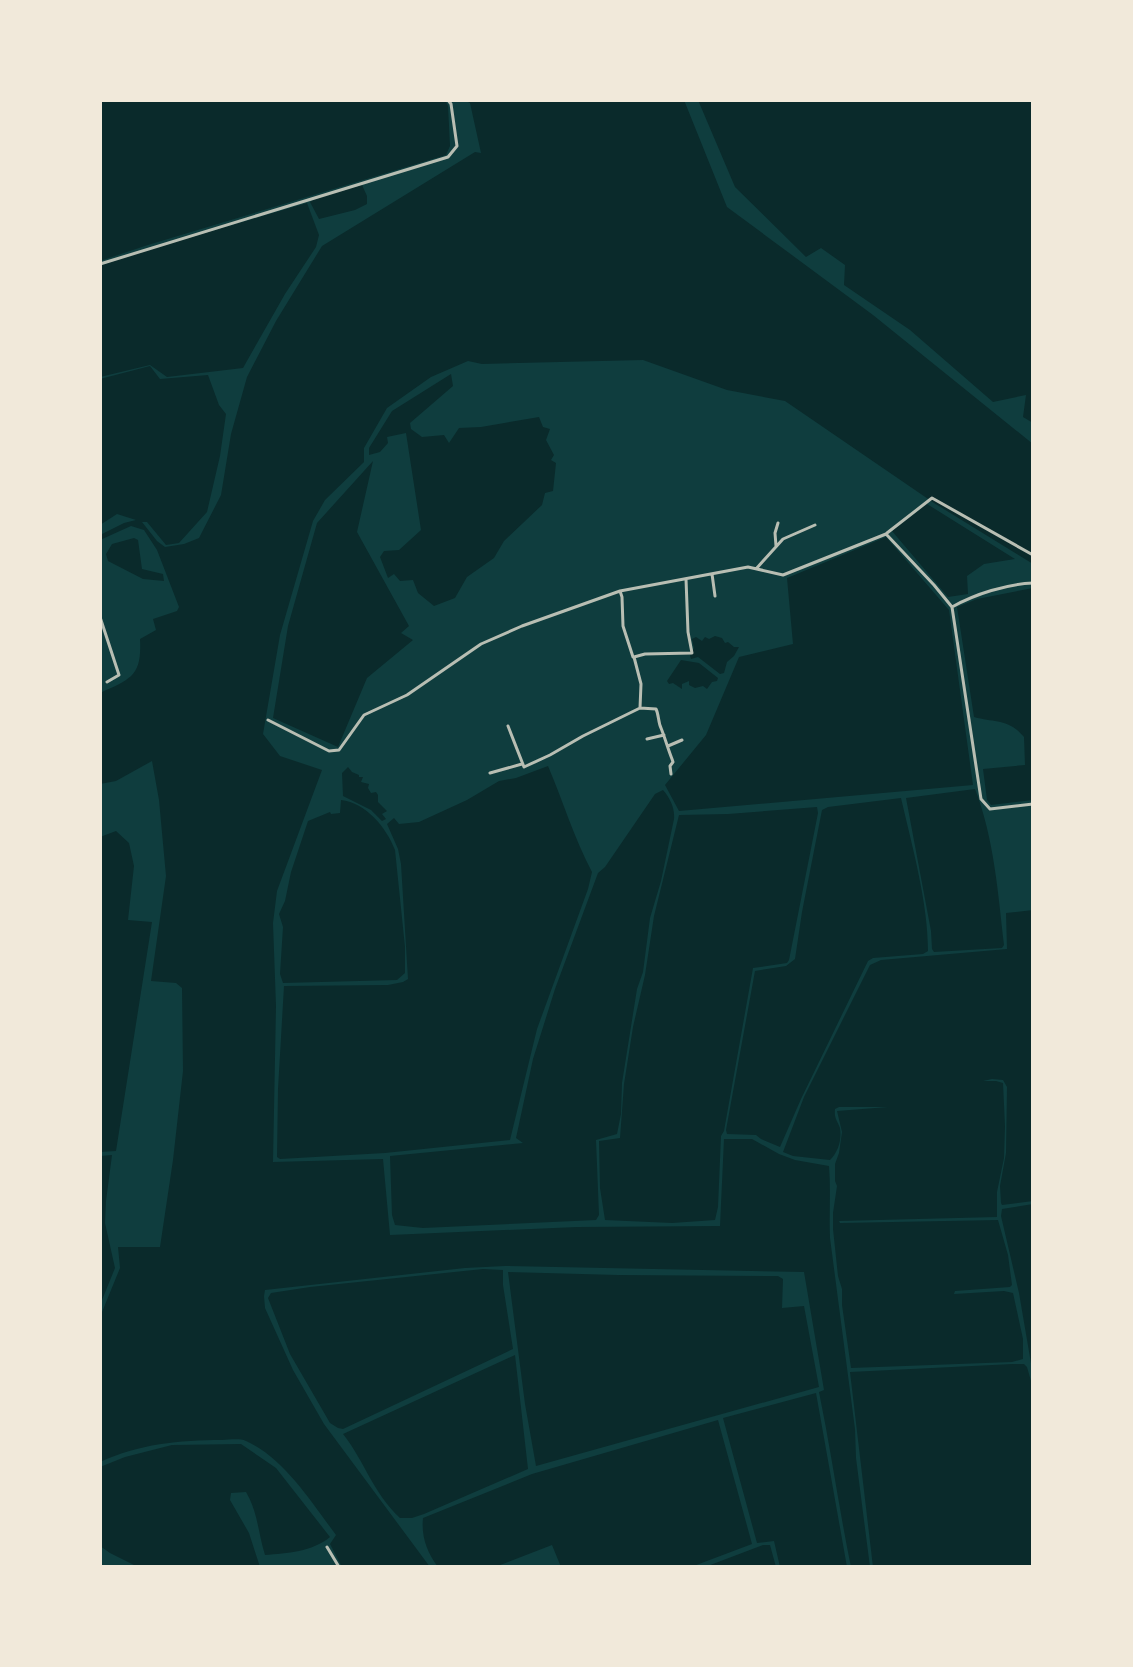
<svg xmlns="http://www.w3.org/2000/svg" width="1133" height="1667" viewBox="0 0 1133 1667" font-family="'Roboto Serif',serif">
	<rect width="100%" height="100%" fill="#0f3d3e"/>
	<!-- water -->
	<path fill="#0a2a2b" d="M100,100h345l3,6 2,40 -4,9 -298,90 -48,16z
		M464,100h220l43,107 146,108 160,129v120l-99,-61 -149,-102 -58,-11 -84,-30 -161,4 -14,-3 -37,16 -44,31 -23,40v14l-39,38 -12,21 -33,114 -17,99 17,22 42,14 -45,121 -4,32 3,83 -3,156 110,-3 7,76 187,-8 143,-1 4,-87h28l27,15 16,6 34,6c2,24 0,48 1,72l25,191 1,29 14,109h-19c-12,-58 -20,-117 -32,-175l5,-2 -20,-118 -299,-6 -40,2 -200,22 -1,6 1,12 28,62 31,54 106,143h-88l-12,-23 6,-9c-24,-32 -52,-77 -90,-94 -7,-3 -17,-1 -24,-1 -43,0 -83,4 -122,22v-145l20,-49 -2,-21h42l13,-87 10,-89 -1,-83 -6,-5 -25,-2 15,-105 -7,-76 -7,-39 -36,20 -16,3v-91c31,-14 42,-17 40,-54l16,-9 -3,-11 24,-8 2,-4 -22,-57 -13,-20 -13,-4 -31,14v-5l24,-12 12,-3 -19,-6 -17,11v-146l50,-13 10,13 48,-4 11,30 7,9 -6,42 -13,56 -28,31 -13,2 -19,-23h-5l15,19 8,6 19,-3 15,-6 22,-43 10,-61 16,-57 29,-56 46,-75 153,-94 6,1 -11,-50z
		M698,100h335v323l-10,-6 3,-22 -33,7 -83,-72 -66,-45 1,-20 -24,-17 -15,9 -71,-70z
		M362,185l5,11v8l-12,6 -36,9 -9,-17 7,-5z
		M307,203l12,32 -3,12 -31,47 -42,74 -76,9 -17,-12 -50,12v-111l23,-9z
		M451,374l2,12 -43,37 1,6 11,8 22,-2 5,8 10,-15 22,-1 58,-10 4,10 7,2 -4,11 8,15 -3,5 5,3 -3,28 -8,2 -3,12 -38,36 -10,17 -27,19 -12,21 -21,8 -16,-13 -5,-13 -13,1 -6,-7 -6,4 -8,-21 4,-6 15,-1 22,-20 -15,-97 -19,4 1,6 -8,9 -11,3v-7l23,-37z
		M373,461l-16,71 52,94 -8,7 12,7 -46,38 -29,69 -65,-29 15,-92 29,-103z
		M927,504l88,55 -31,5 -17,12 1,18 -20,3 -56,-66z
		M886,537l63,73 24,175 -294,26 -14,-26 41,-50 33,-78 54,-13 -6,-66z
		M134,538l4,2 4,29 21,5 1,7 -21,-2 -35,-18 -2,-7 6,-10z
		M1033,588v212l-42,5 -4,-5 -4,-31 42,-4 -1,-28c-16,-19 -29,-14 -50,-20l-17,-110 20,-8z
		M715,636l7,2 3,5 3,-1 6,5h5l-5,9 -7,6 -3,11 -4,1 -22,-17 -7,2 -1,-3 4,-8 -2,-9 4,-2 6,4 3,-4 4,2z
		M681,660l18,3 19,15 -1,3 -5,1 -5,7 -4,-3 -8,2 -6,-3v-4l-7,3v5l-9,-6 -4,1 -2,-3z
		M548,766c15,35 26,72 44,106l-4,17 -51,140 -27,111 -125,13 -105,6 -3,-2 1,-68 6,-103 104,-1 15,-3 5,-3 -7,-115 -3,-15 -11,-25 7,-6 5,6 20,-2 48,-22 32,-19 17,-3z
		M348,767l4,5 7,3v2h4l-2,5 8,2 -1,4 3,5 5,-1 2,3v7l9,9 -5,3 4,5 -4,2 -11,-11 -28,-14 -1,-23z
		M975,789c19,49 23,104 29,156l-2,3 -68,4 -2,-3 -1,-18 -25,-133z
		M663,790c7,8 12,18 11,29l-13,62 -11,37 -7,54 -6,17 -15,94 -1,31 -4,20 -21,6 3,75 -3,5 -173,8 -28,-3 -3,-10 -2,-59 133,-13 -7,-5 17,-79 22,-70 43,-116 7,-6 50,-73z
		M901,798c11,48 27,104 27,153l-5,3 -50,4 -5,3 -67,138 -21,48 -19,-8 -5,-4 -29,-1 -1,-4 29,-159 31,-5 9,-7 7,-47 20,-102 6,-3z
		M341,800c25,3 45,27 54,50l10,97v26l-8,7 -114,3 -3,-9 3,-47 -4,-13 6,-13 6,-29 17,-51 22,-9 1,2 9,-1z
		M817,807l1,6 -29,147 -2,3 -34,5 -29,163 -3,5 -3,71 -3,13 -43,3 -67,-3 -5,-32 -1,-47 21,-3 4,-54 9,-57 12,-52 9,-59 25,-101 49,-1z
		M116,831l13,12 5,23 -6,54 24,2 -36,229 -16,1v-315z
		M1033,910v291l-31,4 -1,-2 -1,-17 6,-33 1,-66 -4,-7 -11,-1 -9,2h13l7,2 2,43 -1,32 -7,34v25l-158,4 1,2 158,-3 10,35 4,30 -2,2 -55,4 -1,3 50,-3 9,2 10,46v20l-11,3 -161,6 -9,-63v-16l-4,-13 -5,-47v-16l4,-27 -2,-5v-17l4,-11 3,-21 -5,-21 51,-4h-49l-4,2c-1,9 2,11 5,19 2,12 -2,24 -10,32l-37,-4 -10,-4 21,-55 66,-132 11,-5 126,-11 -1,-36z
		M112,1155l-6,46 -1,22 10,45 -15,37v-149z
		M1033,1204v171l-14,-82 -18,-77 1,-7z
		M483,1269l20,1v15l10,64 -170,80 -5,-1 -8,-5 -40,-69 -22,-56 3,-5 39,-6z
		M508,1272l110,3 160,1 5,3 -1,29 22,-2 15,81 -283,79 -11,-62z
		M515,1355l13,114 -104,45 -12,4h-12c-27,-25 -35,-56 -57,-84z
		M1013,1364h11l3,3 6,21v177l-6,2h-154l-23,-195z
		M816,1393l31,174h-67l-6,-26 -17,2 -34,-125z
		M718,1420l34,124 -61,23h-130l-9,-22 -57,22h-57c-11,-14 -17,-31 -15,-49l109,-44z
		M241,1444l35,24 54,69c-18,15 -43,16 -65,18 -7,-22 -7,-43 -19,-63l-15,1 -1,7 19,33 11,34h-122l-28,-14 -10,-7v-79l25,-10 47,-12z
		M763,1545h7l6,22h-71z"/>
	<g fill="none" stroke-linecap="round" stroke-linejoin="round">
		<!-- minor -->
		<path stroke="#b8beb3" stroke-width="3" d="M100,264l348,-107 9,-11 -6,-42 -3,-4
			M887,533l45,-35 101,57
			M776,546l-1,-13 3,-10
			M756,569l27,-30 32,-14
			M712,574l3,22
			M620,591l2,6 1,29 10,31
			M952,607c23,-13 55,-23 81,-24
			M100,617l19,58 -12,7
			M640,708l16,1c3,6 2,13 5,19 4,10 7,21 11,31l1,3 -3,4 1,8
			M268,720l61,31 10,-1 25,-35 43,-20 74,-51 41,-18 98,-35 128,-24 35,8 103,-41 48,51 18,22 29,192 9,10 43,-5
			M508,726l16,41 26,-12 33,-19 57,-28 1,-24 -7,-27 11,-3 47,-1 -4,-21 -2,-53
			M647,739l17,-4
			M668,746l14,-6
			M490,773l32,-9
			M327,1547l12,20"/>
	</g>
	<!-- border -->
	<rect width="1133" height="1667" fill="none" stroke="#f1e9da" stroke-width="204"/>
</svg>
